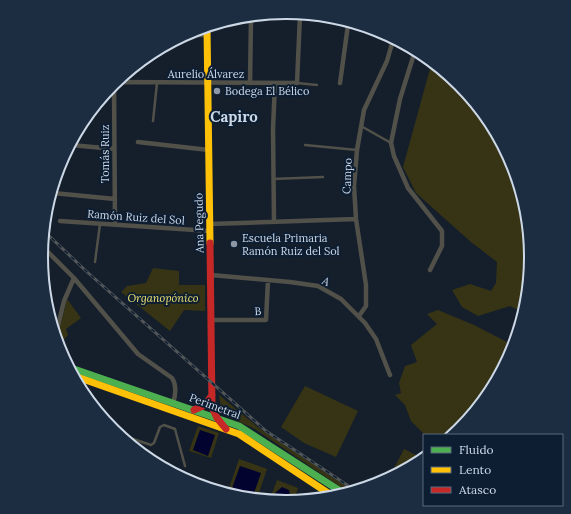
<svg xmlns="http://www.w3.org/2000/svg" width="571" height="514" viewBox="0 0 571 514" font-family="Lora,serif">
	<rect width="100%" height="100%" fill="#151f2b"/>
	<!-- green -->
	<path fill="#363414" d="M431,65l28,19 53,79 18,94 -10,54 -10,-5 -32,10 -16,-9 -10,-17 18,-6 21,7 5,-8 1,-21 -26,-20 -55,-49 -13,-26z
		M153,268l26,3v14h26v26l-21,-1 -14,21 -49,-39 6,-6 19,-3z
		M67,299l14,19 -15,11 2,6 -10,11 -1,-7z
		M438,310l36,15 39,20 -1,6 -53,79 -7,5h-27l-14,-14 -6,-16 -10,-10 6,-2 -2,-10 6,-17 12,-4 -6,-17 26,-21 -10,-10z
		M305,386l53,25 -22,46 -32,-14 -23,-16z
		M219,395l40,33 91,61 -5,1 -90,-61 -33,-15z
		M198,426l21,7 -8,25 -22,-7z
		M404,449l14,7 6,-3 -34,23z
		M239,459l28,10 -9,27 -30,-5z
		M277,480l21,8 -4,12 -9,2 -15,-3z"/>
	<!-- water -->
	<path fill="#02032f" d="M200,430l15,5 -7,21 -15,-6z
		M240,466l21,7 -8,23 -22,-5z
		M282,487l7,3 2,9 -1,2 -16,-1 1,-7z"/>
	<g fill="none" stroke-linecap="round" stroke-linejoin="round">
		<!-- lane -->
		<path stroke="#51514a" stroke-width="2.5" d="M297,83l20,2
			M153,121l4,-38
			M361,126l30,17
			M305,145l52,5
			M273,179l50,-2
			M95,262l5,-38
			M128,441l5,-2 18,6 3,-2 6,-16 4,-2 11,4 10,37"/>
		<!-- street -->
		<path stroke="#51514a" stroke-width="4.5" d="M185,35h22
			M414,54l-14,45 -9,44 3,13 14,32 34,43v15l-12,24
			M114,82l183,1 3,-68
			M114,83l1,142
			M250,83l1,-64
			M340,83l8,-58
			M138,142l71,8
			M71,145l43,4
			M53,193l62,6
			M60,221l150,10
			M274,222l-1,-93 2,-46
			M210,224l146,-5
			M43,247l31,31 64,76 34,24c5,8 4,16 1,25
			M211,275l79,7 28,4 23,13 24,24 11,16 14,36
			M359,316l7,-10v-21l-10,-66 -2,-33 3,-36 7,-40 23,-49 6,-21
			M211,320h55l2,-40
			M56,334l8,-33 10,-23"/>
		<!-- fast -->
		<path stroke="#4caf50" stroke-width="7" d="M71,368l168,58 101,65"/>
		<!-- slow -->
		<path stroke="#ffc107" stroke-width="7" d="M207,28l3,215
			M77,377l162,57 89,59"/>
		<!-- jam -->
		<path stroke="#c62828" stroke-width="7" d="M210,243l2,164 5,11 9,11
			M194,410l11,-5 7,-10"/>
		<!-- rail casing -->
		<g stroke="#515658" stroke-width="3">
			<path id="rail" d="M45,232l41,39 180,160 87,58"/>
		</g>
		<!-- rail -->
		<use href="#rail" stroke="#0d1e33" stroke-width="1.5" stroke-dasharray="4.5" stroke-linecap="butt"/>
	</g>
	<!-- markers -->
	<g fill="#8d97a5" stroke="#0d1e33" stroke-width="1.5">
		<circle cx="217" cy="91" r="4"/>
		<circle cx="234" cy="244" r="4"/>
	</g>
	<g text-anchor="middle" stroke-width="4" stroke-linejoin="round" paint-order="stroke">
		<!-- street labels -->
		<g font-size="11" fill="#cdd8e7" stroke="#0d1e33">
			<text x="206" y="78">Aurelio Álvarez</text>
			<text transform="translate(105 154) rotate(-90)" y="4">Tomás Ruiz</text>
			<text transform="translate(347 176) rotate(-88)" y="4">Campo</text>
			<text transform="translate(136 217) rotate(4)" y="4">Ramón Ruiz del Sol</text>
			<text transform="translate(199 223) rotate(-91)" y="4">Ana Pegudo</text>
			<text transform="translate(326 281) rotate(25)" y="4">A</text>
			<text transform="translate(258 311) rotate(-4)" y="4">B</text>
			<text transform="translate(215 406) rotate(20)" y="4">Perimetral</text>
		</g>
		<!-- poi labels -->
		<g font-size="11" fill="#cdd8e7" stroke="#0d1e33" text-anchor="start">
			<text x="225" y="95">Bodega El Bélico</text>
			<text x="242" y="242">Escuela Primaria<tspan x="242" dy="13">Ramón Ruiz del Sol</tspan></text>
		</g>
		<!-- park labels -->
		<g font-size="11" font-style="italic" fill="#ede170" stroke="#0d1e33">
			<text x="163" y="302">Organopónico</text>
		</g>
		<!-- district labels -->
		<g font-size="15" font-weight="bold" fill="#cdd8e7" stroke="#0d1e33">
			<text x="234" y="122">Capiro</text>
		</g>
	</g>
	<!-- crop -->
	<path d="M0 0H571V514H0ZM48 257a238 238 0 1 1 476 0a238 238 0 1 1-476 0Z" fill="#1c2d41" fill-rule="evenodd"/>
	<path fill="none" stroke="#cdd8e7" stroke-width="2" d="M48 257a238 238 0 1 1 476 0a238 238 0 1 1-476 0Z"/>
	<!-- legend -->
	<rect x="423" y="434" width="140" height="72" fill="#0d1e33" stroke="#5a687b"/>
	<rect x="431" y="447" width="20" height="6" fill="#4caf50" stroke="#5a687b"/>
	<text x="459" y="454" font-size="12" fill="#cdd8e7">Fluido</text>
	<rect x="431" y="467" width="20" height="6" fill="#ffc107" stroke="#5a687b"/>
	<text x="459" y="474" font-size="12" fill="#cdd8e7">Lento</text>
	<rect x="431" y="487" width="20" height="6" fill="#c62828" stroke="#5a687b"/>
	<text x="459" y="494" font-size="12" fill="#cdd8e7">Atasco</text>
</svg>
